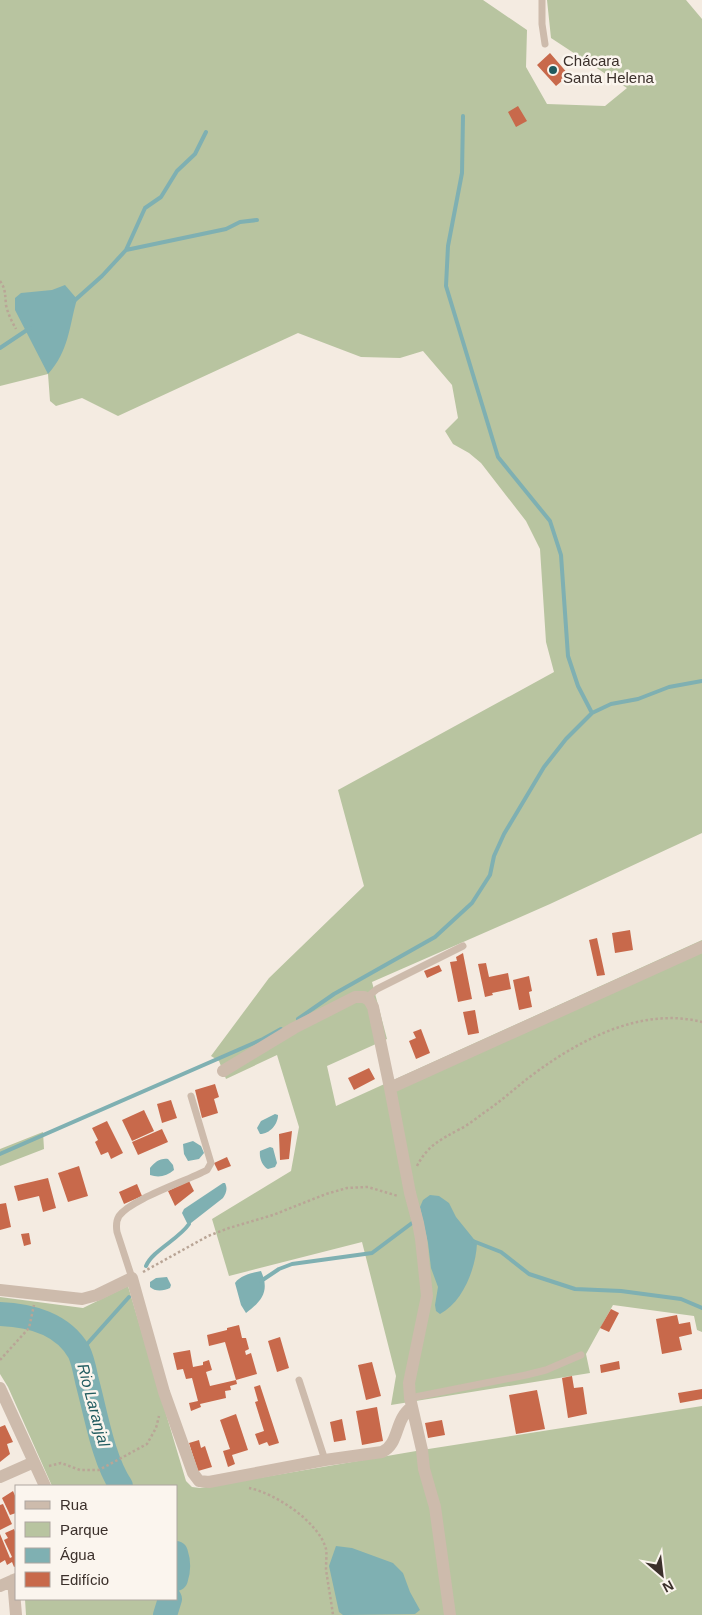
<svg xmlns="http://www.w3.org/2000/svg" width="702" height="1615" viewBox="0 0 702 1615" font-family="Helvetica,sans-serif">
	<rect width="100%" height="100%" fill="#f4ebe1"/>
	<!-- green -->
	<path fill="#b8c4a0" d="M0,0h483l44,30 -1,37 21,37 58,2 22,-18 -76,-50 -4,-38h139l16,19v814l-152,71 -178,78 15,57 -60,27 9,40 366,-166v392l-5,-2 -3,-14 -81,-11 -27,49 4,19 -199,32 5,-29 -34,-134 -133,34 -17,-57 79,-48 8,-44 -22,-72 -51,24 -7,-18 -8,-5 58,-78 95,-92 -26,-96 216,-118 -8,-30 -6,-93 -14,-28 -45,-58 -12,-10 -16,-9 -8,-13 13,-13 -6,-33 -29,-34 -23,7 -39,-1 -63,-24 -180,83 -36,-18 -26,8 -6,-5 -2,-27 -48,12z
		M43,1132l1,17 -44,17v-17z
		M128,1286l58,195 6,6 8,1 222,-38 280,-44v209h-676l-1,-16h151v-113h-124l-44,-99 -8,-13v-77l83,11z"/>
	<!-- water -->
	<path fill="#7fb0b2" d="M65,285l12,14c-8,28 -8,52 -29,75l-33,-64v-12l6,-5 31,-3z
		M275,1114l3,1c0,9 -8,19 -18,19l-3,-6 4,-7z
		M193,1141l8,5 3,7 -5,6 -11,2 -4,-7 -1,-10z
		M270,1147l3,1 4,15 -2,4 -7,2c-6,-3 -9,-12 -8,-18z
		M168,1159l5,6 1,5c-7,6 -15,8 -24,5v-7c5,-6 10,-10 18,-9z
		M223,1183h2c3,6 1,10 -2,15l-32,25h-4l-5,-10 2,-4z
		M430,1195l9,1 10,7 7,14 21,26c-1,25 -14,59 -37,71l-4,-3 -1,-6 3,-18 -7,-19 -3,-25 -8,-36 3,-7z
		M261,1271c9,20 1,30 -15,42l-5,-8 -6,-22c6,-8 17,-10 26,-12z
		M167,1277l4,8 -1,3c-6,3 -15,4 -20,-1v-5l6,-4z
		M336,1546l16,2 41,15 10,10 7,19 10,18 -5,4 -72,1 -4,-3 -10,-46z"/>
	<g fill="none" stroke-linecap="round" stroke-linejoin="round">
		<!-- stream -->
		<path stroke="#7fb0b2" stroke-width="4" d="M463,116l-1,57 -14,73 -2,40 52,171 52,64 11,34 7,101 10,30 14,27
			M126,250l19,-42 16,-11 16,-26 18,-17 11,-22
			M74,301l28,-25 24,-26 100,-21 14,-7 17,-2
			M0,348l30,-20
			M298,1019l36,-25 101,-57 37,-34 18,-28 4,-19 10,-22 40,-67 22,-28 26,-26 19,-9 27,-5 31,-12 33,-6
			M0,1154l263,-115 18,-10
			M473,1241l28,11 28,22 46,15 46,2 60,8 21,9
			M146,1266c6,-15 33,-27 43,-42
			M261,1281l18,-12 13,-5 80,-11 40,-30
			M79,1353l50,-56"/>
		<!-- river -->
		<path stroke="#7fb0b2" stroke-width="24" d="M0,1314c30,1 63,10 79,38 4,8 6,20 8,29 9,33 16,78 34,105
			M176,1553c3,9 3,17 0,26
			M165,1615l5,-16"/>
	</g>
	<!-- building -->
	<path fill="#c8694b" d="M550,53l19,22 -13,11 -19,-21z
		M518,106l9,15 -11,6 -8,-15z
		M630,930l3,20 -18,3 -3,-20z
		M597,938l8,37 -8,1 -8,-36z
		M463,953l9,46 -14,3 -8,-40 7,-1 -1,-4z
		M486,963l3,14 19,-4 3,16 -19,4 1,2 -8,2 -7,-33z
		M439,965l3,6 -15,7 -3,-7z
		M529,976l3,15 -3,1 3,15 -13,3 -6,-30z
		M475,1010l4,23 -11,2 -5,-23z
		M421,1029l9,24 -14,6 -7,-18 7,-3 -3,-6z
		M369,1068l6,11 -21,11 -6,-12z
		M215,1084l4,13 -5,2 4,14 -16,5 -7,-28z
		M171,1100l6,18 -15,5 -5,-19z
		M144,1110l10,21 -22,10 -10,-21z
		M107,1121l16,32 -12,6 -3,-7 -7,3 -6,-13 3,-2 -6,-12z
		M162,1129l6,13 -30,13 -6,-13z
		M292,1131l-3,28 -9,1 -1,-26z
		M227,1157l4,9 -13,5 -4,-8z
		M79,1166l9,30 -20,6 -10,-29z
		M48,1178l8,30 -13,4 -4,-16 -21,5 -4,-15z
		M189,1181l5,10 -19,15 -7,-15z
		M137,1184l5,12 -18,8 -5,-12z
		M6,1203l5,24 -11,3v-26z
		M29,1233l2,11 -7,2 -3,-12z
		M611,1309l8,4 -10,19 -9,-4z
		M677,1315l2,9 11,-2 2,12 -13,3 3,13 -20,4 -6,-35z
		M239,1325l3,13h4l3,11 -4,2 1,4 5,-2 6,21 -21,6 1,4 -7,2 1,4 -6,1 1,7 -26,6 1,3 -10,4 -2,-8 9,-2 -6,-23 -6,1 -3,-10 -6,1 -4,-17 17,-3 3,17 10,-2v-3l6,-2 3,10 -6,2 4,14 26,-6 -11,-38 -16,4 -2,-11 20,-5v-2z
		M280,1337l9,31 -12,4 -9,-31z
		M619,1361l1,8 -19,4 -1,-8z
		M372,1362l9,34 -15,4 -8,-35z
		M572,1376l2,12 9,-1 4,27 -19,4 -6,-40z
		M260,1385l19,58 -10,3 -2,-4 -8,3 -4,-11 9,-3 -9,-29 3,-1 -4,-14z
		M702,1389v10l-22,4 -2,-10z
		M537,1390l8,39 -29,5 -7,-39z
		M377,1407l6,34 -21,4 -6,-34z
		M236,1414l12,36 -16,5 3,9 -7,3 -5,-16 7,-2 -10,-29z
		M342,1419l4,21 -12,2 -4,-20z
		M442,1420l3,15 -17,3 -3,-15z
		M5,1425l8,17 -6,2 3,10 -10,8v-35z
		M199,1440l2,8 4,-2 7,21 -14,4 -9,-28z
		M13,1491l3,7v15l-6,2 -8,-17z
		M3,1504l9,20 -12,6v-25z
		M14,1529l2,5v32l-2,1 -2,-5 -5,3 -2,-5 -5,3v-29l10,24 2,-1 -8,-17 4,-2 -3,-5z"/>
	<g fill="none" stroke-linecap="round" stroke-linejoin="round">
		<!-- path -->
		<path stroke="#b9a596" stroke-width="2.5" stroke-dasharray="2.5 2.5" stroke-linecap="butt" d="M0,281c6,8 5,15 6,24 2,9 6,17 10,24
			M417,1166c11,-21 23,-26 43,-37 8,-4 17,-11 25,-17 15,-10 28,-22 42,-33 48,-37 113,-73 175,-57
			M143,1272l65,-36 21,-8 44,-13 53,-21 21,-6 21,-1 30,9
			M0,1360l29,-32 5,-23
			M49,1466l12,-3 19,7h19l48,-26 9,-16 3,-12
			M249,1488c26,5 70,34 77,61 1,6 0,13 0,20 2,15 5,31 7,46"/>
		<!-- service -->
		<path stroke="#cdbbac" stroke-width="7" d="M542,0v24l3,20
			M369,1000l2,-6 6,-5 86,-43
			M132,1278l-15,-46c-1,-6 -1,-11 2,-16 12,-17 68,-35 88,-46l4,-7 -20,-67
			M299,1380l26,80
			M410,1398l116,-23 20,-5 35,-15"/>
		<!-- minor -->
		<path stroke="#cdbbac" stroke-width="12" d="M223,1071l71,-43 61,-31h9l5,3 4,7 17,81 20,105 8,30 3,16 6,57 -18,87 1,15 12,52 2,19 11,38 15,108
			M390,1088l312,-141
			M0,1290l82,9 15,-4 35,-17 32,114 29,81 6,8 10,1 116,-22 57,-8c18,-8 12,-33 30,-45
			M0,1388l45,98
			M0,1477l34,-15
			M13,1580l3,35
			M0,1586l16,-7"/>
	</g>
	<!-- markers -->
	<circle fill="#1f5a5e" stroke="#fbf5ee" stroke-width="2" cx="553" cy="70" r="5"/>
	<g text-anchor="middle" stroke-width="5" stroke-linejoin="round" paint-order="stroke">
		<!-- poi labels -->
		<g font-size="15" fill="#3b302b" stroke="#fbf5ee" text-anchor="start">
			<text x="563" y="66">Chácara<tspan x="563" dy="17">Santa Helena</tspan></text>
		</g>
		<!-- water labels -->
		<g font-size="16" font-style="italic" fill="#1f5a5e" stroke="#fbf5ee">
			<text transform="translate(94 1405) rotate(75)" y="6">Rio Laranjal</text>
		</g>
	</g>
	<!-- legend -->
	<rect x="15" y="1485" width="162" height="115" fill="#fbf5ee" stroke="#aea6a0"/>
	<rect x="25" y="1501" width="25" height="8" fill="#cdbbac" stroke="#aea6a0"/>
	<text x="60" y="1510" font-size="15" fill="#3b302b">Rua</text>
	<rect x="25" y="1522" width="25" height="15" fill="#b8c4a0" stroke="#aea6a0"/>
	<text x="60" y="1535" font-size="15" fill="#3b302b">Parque</text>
	<rect x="25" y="1548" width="25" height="15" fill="#7fb0b2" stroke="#aea6a0"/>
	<text x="60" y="1560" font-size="15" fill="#3b302b">Água</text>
	<rect x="25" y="1572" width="25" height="15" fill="#c8694b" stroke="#aea6a0"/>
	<text x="60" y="1585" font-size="15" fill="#3b302b">Edifício</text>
	<!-- north arrow -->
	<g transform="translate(662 1575) rotate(152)" stroke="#fbf5ee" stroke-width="4" paint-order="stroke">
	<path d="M0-4L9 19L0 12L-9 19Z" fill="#3b302b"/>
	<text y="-8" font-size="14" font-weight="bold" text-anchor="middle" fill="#3b302b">N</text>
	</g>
</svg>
